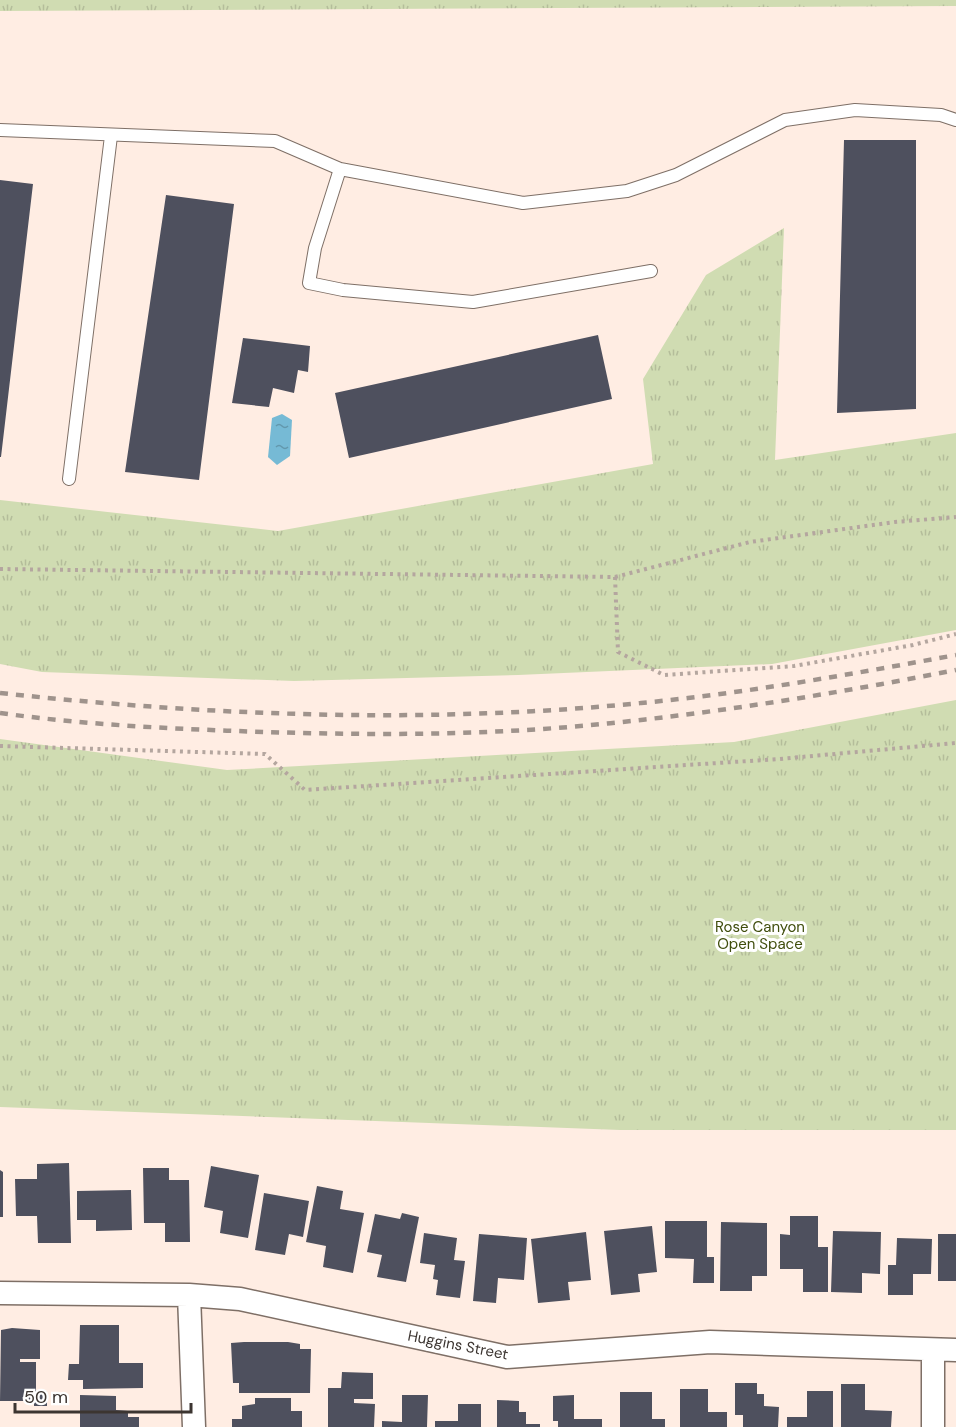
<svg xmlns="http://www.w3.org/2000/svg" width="956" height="1427" viewBox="0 0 956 1427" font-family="'DM Sans',sans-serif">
	<defs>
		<pattern id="grass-tufts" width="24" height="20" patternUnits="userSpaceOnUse" patternTransform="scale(1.5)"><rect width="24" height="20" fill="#d0dcb2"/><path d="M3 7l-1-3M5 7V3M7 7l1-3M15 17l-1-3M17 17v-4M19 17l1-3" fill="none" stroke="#b4bd9a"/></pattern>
		<pattern id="water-ripples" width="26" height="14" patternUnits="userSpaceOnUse" patternTransform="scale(1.5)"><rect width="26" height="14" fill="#76bad5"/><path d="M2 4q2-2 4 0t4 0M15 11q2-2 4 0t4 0" fill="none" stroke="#6298ad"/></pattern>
	</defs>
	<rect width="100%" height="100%" fill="#ffede3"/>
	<!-- grass -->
	<path fill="url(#grass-tufts)" d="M0,0h956v6l-956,5z
		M784,228l-9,232 181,-27v197l-184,34 -254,11 -224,6 -252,-9 -42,-8v-164l278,31 375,-67 -10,-85 63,-104z
		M956,700v430h-336l-620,-23v-368l227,31 507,-28z"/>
	<!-- water -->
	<path fill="url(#water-ripples)" d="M282,414l10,6 -2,36 -13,9 -9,-8 4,-39z"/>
	<!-- building -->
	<path fill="#4e505e" d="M844,140h72v269l-79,4z
		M0,180l33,4 -32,273h-1z
		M166,195l68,9 -35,276 -74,-8z
		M598,335l14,64 -263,59 -14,-65z
		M243,338l67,8 -2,26 -10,-2 -4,23 -21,-5 -4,19 -37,-4z
		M69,1163l2,80h-33l-1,-27h-21l-1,-37h22v-15z
		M211,1166l48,9 -11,63 -28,-5 3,-22 -19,-4z
		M143,1168h26v12h20l1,62h-25v-19h-21z
		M0,1170l3,2v45h-3z
		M317,1186l26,5 -3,18 24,4 -11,60 -30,-6 3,-21 -20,-4z
		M131,1190l1,40 -36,1v-11h-19v-29z
		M264,1193l45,8 -6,36 -14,-3 -4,21 -30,-5z
		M402,1213l17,4 -13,65 -29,-5 5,-22 -15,-3 8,-38 25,5z
		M790,1216h28v31h10v45h-25v-23h-23v-35l10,1z
		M665,1221h42v36h7v26h-21l1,-24 -29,-1z
		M721,1222l46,1v53h-15v15h-32z
		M652,1226l5,46 -19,2 2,18 -29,3 -7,-64z
		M833,1231l48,1 -1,42 -18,-1v20l-31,-1z
		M586,1232l5,48 -23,2 2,18 -32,3 -7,-64z
		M424,1233l33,5 -3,22 11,1 -5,37 -24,-3 2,-15 -5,-1 2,-14 -15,-2z
		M479,1234l48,4 -3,42 -26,-2 -2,25 -23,-2z
		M938,1234h18v47h-18z
		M897,1238l35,1 -1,35h-18v21h-25v-30h8z
		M80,1325h39v38h24v25l-60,1v-9h-15l1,-16h10z
		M12,1328l28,2v29h-20v3h16v29h11v15h-13v-5h-34l1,-71z
		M244,1342h44l12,2v5h11l-1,44h-71v-10h-6l-2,-40z
		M342,1372l31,1v26h-19v4l21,1 -1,23h-46v-39h13z
		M735,1383h22v11h7v12l15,1 -1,20h-35v-12h-8z
		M841,1384h24v26l27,1 -1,16h-50z
		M680,1389h28v23h19v15h-47z
		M807,1391h26v36h-46v-10h20z
		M620,1392h32v27h13v8h-45z
		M80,1395l36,1v14l12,1v6h11v10h-59z
		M402,1395h26l-1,32h-45v-6l20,1z
		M574,1395v24h28v8h-44v-6h-5v-25z
		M255,1398h36v13h11v16h-70v-8h10v-13l13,-2z
		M497,1400l22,1v11h7v12h14v3h-43z
		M458,1404h23v23h-46v-6h23z"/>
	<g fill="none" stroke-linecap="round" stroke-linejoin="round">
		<!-- service casing -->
		<g stroke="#7e6f66" stroke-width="14">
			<path id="service" d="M0,130l275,11 65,28 183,34 104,-12 49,-16 109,-55 70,-10 86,5 15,5
				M340,169l-25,79 -6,35 34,7 130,12 178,-31
				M69,479l42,-343"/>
		</g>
		<!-- minor casing -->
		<g stroke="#7e6f66" stroke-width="25">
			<path id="minor" d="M0,1293l189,2 51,4 267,58 203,-15 246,8
				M189,1295l5,132
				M933,1350v77"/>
		</g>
		<!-- path -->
		<path stroke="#b4a69f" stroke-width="4" stroke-dasharray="3 4.5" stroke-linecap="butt" d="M0,569l615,8 135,-35 145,-20 61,-5
			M615,577l3,75 46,23 130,-9 119,-21 43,-11
			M0,746l265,8 40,36 474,-31 177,-16"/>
		<!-- service -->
		<use href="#service" stroke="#fff" stroke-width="12"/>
		<!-- minor -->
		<use href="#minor" stroke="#fff" stroke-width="22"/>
		<!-- rail -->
		<path stroke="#9f938c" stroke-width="4.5" stroke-dasharray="8 8" stroke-linecap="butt" d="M0,693c213,23 428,31 641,10 106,-10 211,-29 315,-48
			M0,713c78,11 157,15 236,18 110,4 223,5 333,-4 130,-11 259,-32 387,-57"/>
	</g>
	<g text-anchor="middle" stroke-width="6" stroke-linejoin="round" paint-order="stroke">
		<!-- park labels -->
		<g font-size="15" fill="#404e0d" stroke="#fff">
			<text x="760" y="932">Rose Canyon<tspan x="760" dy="17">Open Space</tspan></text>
		</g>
		<!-- street labels -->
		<g font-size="15" fill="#3c3531" stroke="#fff">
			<text transform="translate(458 1345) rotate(11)" y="5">Huggins Street</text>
		</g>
	</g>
	<!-- scale -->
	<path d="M15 1403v9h176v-9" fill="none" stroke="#3c3531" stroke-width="3"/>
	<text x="24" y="1403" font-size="18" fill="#3c3531" stroke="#ffffff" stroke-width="4.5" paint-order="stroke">50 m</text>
</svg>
